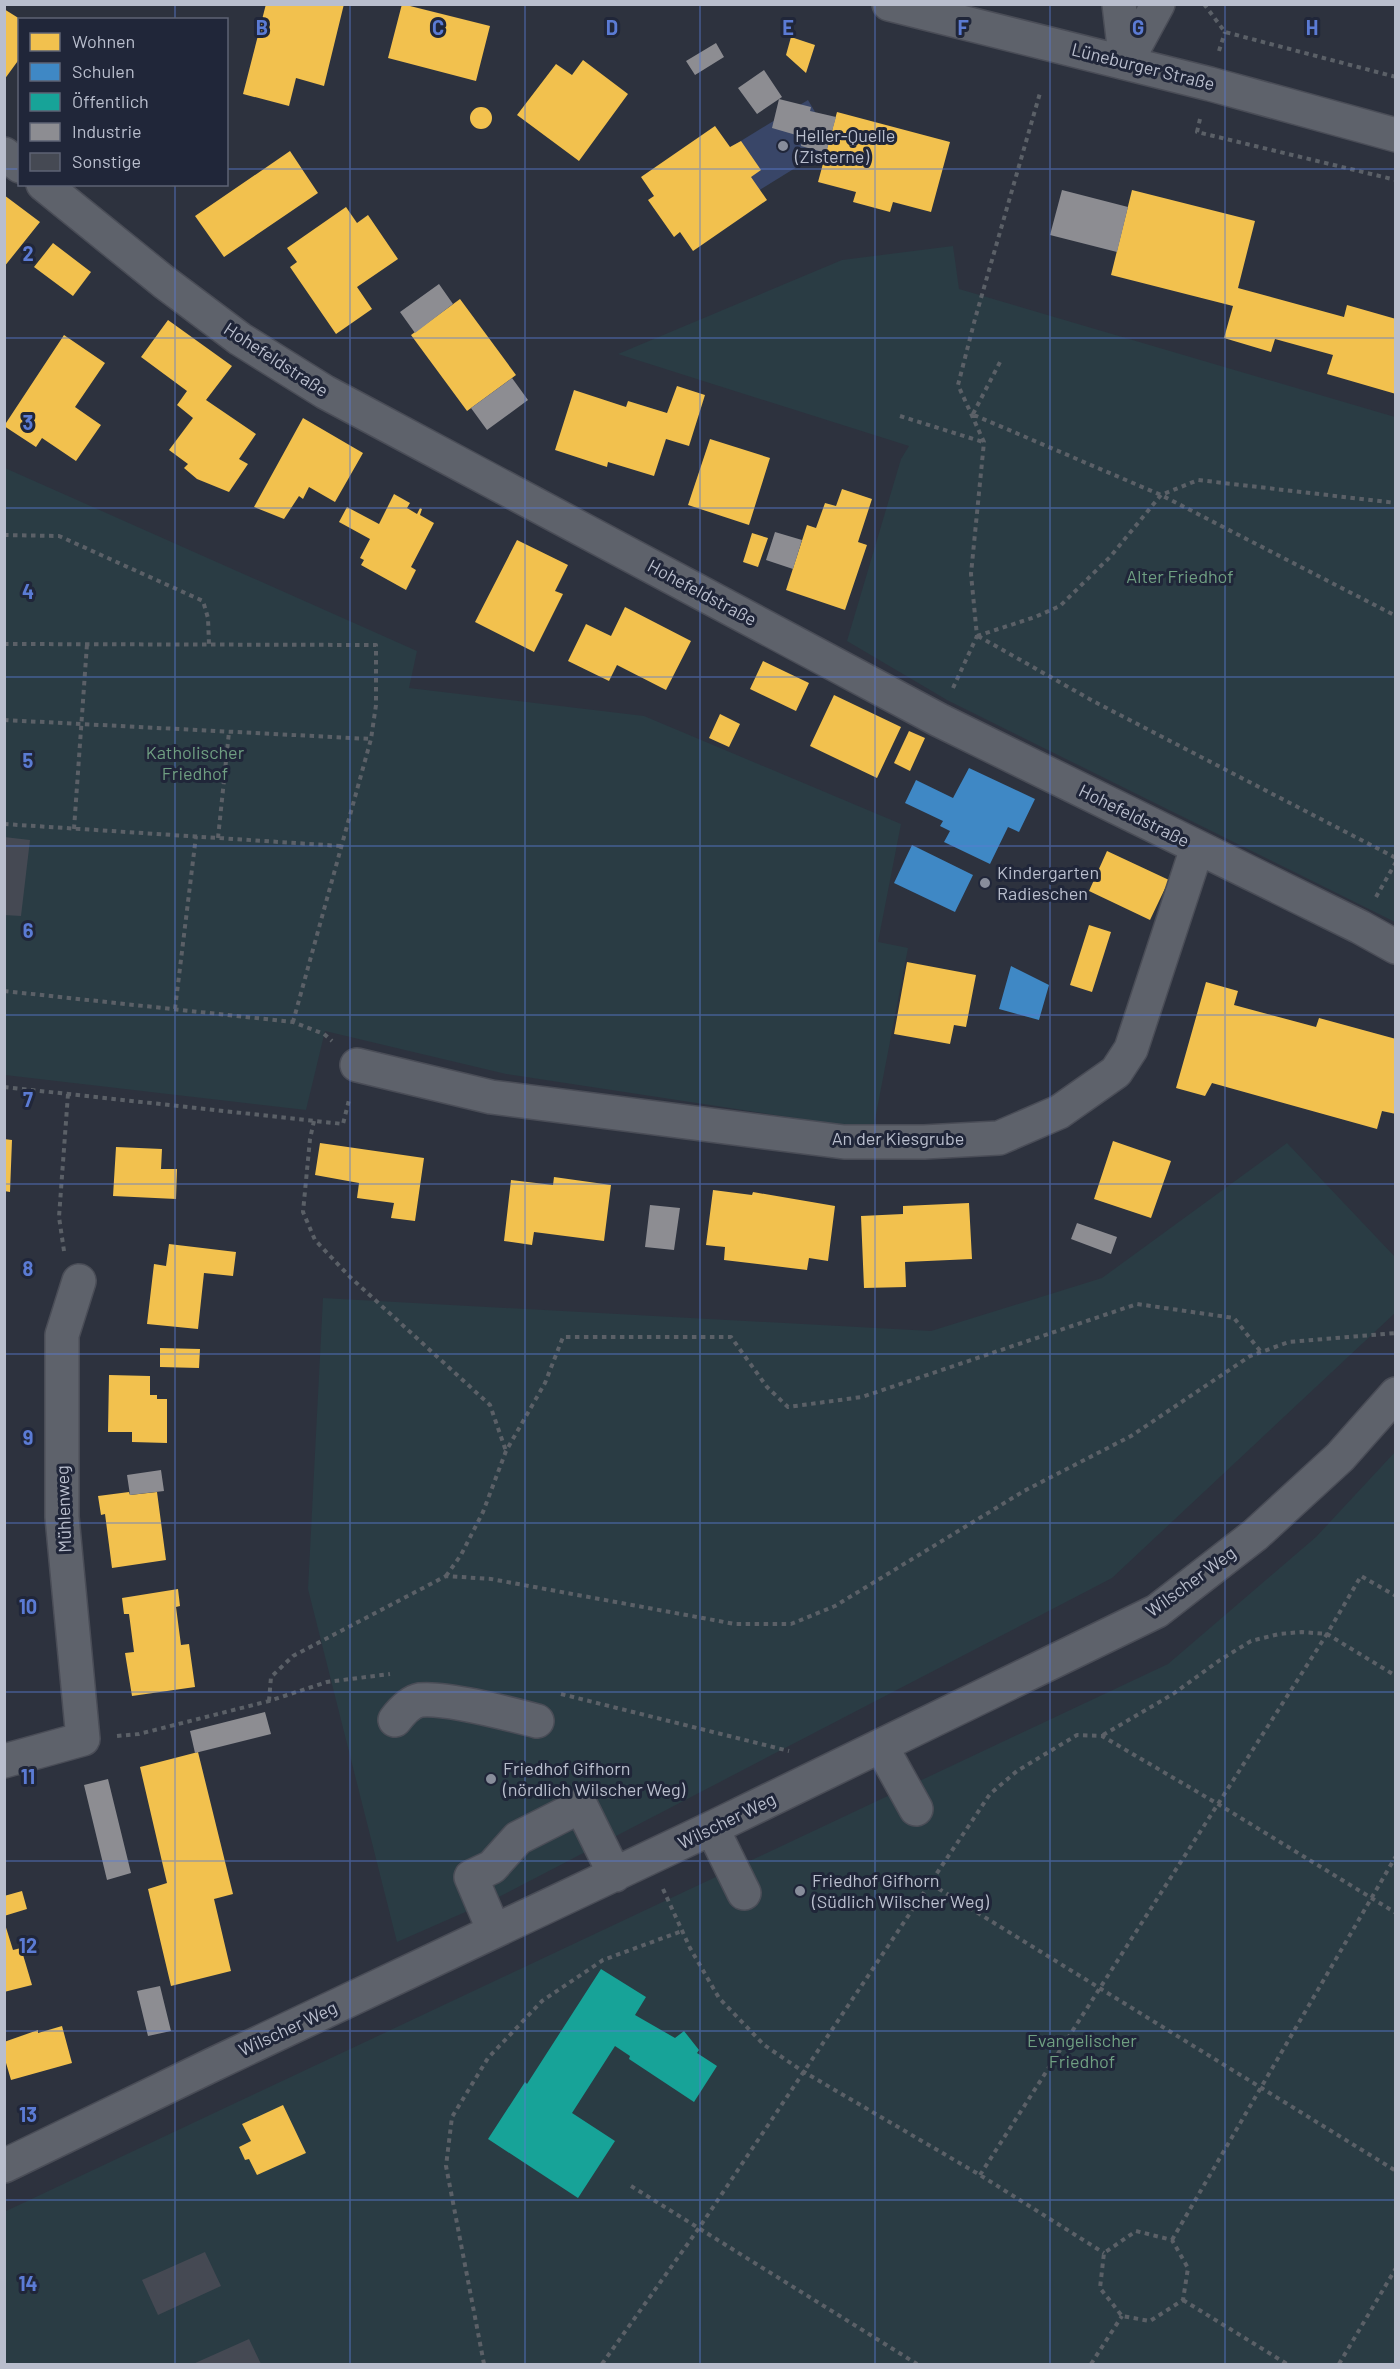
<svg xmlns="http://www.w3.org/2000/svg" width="1400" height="2369" viewBox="0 0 1400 2369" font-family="Barlow,sans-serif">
	<rect width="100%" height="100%" fill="#2d323e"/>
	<!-- green -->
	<path fill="#2a3c44" d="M953,246l6,43 436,128v505l-448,-222 -100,-59 54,-182 8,-13 -291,-92 224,-94z
		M5,468l412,183 -8,37 235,28 257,108 -23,118 30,6 -35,182 -367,-56 -181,-43 -19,79 -301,-35z
		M1287,1143l108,114v56l-283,265 -617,321 -98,43 -89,-353 15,-291 608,33 171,-53z
		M1395,1452v912h-1390l-1,-152 1164,-548 148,-127z"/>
	<!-- water -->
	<path fill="#394668" d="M808,100l26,44 -76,47 -27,-44z"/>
	<!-- homes -->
	<path fill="#f2c14e" d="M266,4h78l-20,82 -28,-8 -7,28 -46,-12z
		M402,4l88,22 -14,55 -88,-23z
		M4,9l16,10v39l-16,22z
		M791,37l24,8 -9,28 -20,-18z
		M583,60l45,34 -49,67 -62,-46 39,-51 16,11z
		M470 118a11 11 0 1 1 22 0a11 11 0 1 1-22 0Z
		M837,112l113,30 -19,70 -38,-10 -3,10 -37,-10 3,-10 -38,-10z
		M715,126l15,21 11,-6 20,29 -10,7 16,23 -74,51 -13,-19 -6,5 -26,-37 6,-4 -13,-19z
		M290,151l28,42 -94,64 -29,-41z
		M1132,190l123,31 -17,67 106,29 3,-12 49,14v75l-69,-20 6,-19 -58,-16 -4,13 -47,-14 9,-32 -122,-31z
		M4,195l36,27 -36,45z
		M346,207l11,16 11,-8 30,44 -41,28 15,22 -36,25 -46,-67 7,-5 -10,-14z
		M53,243l38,29 -18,24 -39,-29z
		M460,299l56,76 -49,36 -56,-76z
		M168,320l64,46 -26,34 50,34 -17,25 9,5 -19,28 -32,-13 -13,-11 4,-4 -19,-14 24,-32 -16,-13 10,-14 -46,-34z
		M64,335l41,28 -30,44 26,18 -25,36 -34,-23 -6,9 -32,-21z
		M677,386l28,9 -16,51 -23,-7 -12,37 -46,-14 -1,5 -52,-17 19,-60 52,17 2,-6 39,12z
		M303,418l60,35 -28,49 -26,-15 -6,12 -4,-3 -15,23 -30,-12z
		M710,439l60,19 -21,67 -61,-20z
		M842,489l30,10 -14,43 9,3 -22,65 -59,-20 21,-65 9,3 9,-25 11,3z
		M394,494l16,9 -3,5 10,6 3,-6 2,1 -2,6 14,8 -23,44 5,3 -10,20 -45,-25 3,-5 -4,-2 10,-19 -31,-17 8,-15 32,17z
		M752,533l16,5 -10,29 -15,-5z
		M517,540l51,25 -13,26 8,3 -29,58 -59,-30z
		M625,607l66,34 -25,49 -49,-25 -8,16 -41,-20 18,-37 25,12z
		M763,661l46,22 -13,28 -46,-22z
		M834,695l67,32 -24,51 -67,-32z
		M720,714l20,10 -11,23 -20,-9z
		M909,731l16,7 -15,33 -16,-8z
		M1107,851l62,29 -19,40 -61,-29z
		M1089,925l22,7 -19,60 -22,-7z
		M907,962l69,13 -10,52 -12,-2 -4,19 -56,-10z
		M1206,982l32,9 -4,14 82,22 3,-9 77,21v75l-14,-3 -5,18 -165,-46 -7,13 -29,-8z
		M4,1139l8,1 -2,52 -6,-1z
		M1113,1141l58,20 -20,57 -57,-19z
		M320,1143l104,15 -9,63 -24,-3 3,-15 -37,-5 2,-15 -44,-8z
		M116,1147l46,2 -1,20h16l-1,30 -63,-3z
		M554,1177l57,8 -7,56 -70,-9 -2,13 -28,-4 7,-61 42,5z
		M713,1190l39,5 1,-3 82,14 -7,55 -19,-3 -2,12 -83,-10 1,-13 -19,-2z
		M969,1203l3,56 -67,3 1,25 -42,1 -3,-72 42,-2v-8z
		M169,1244l67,8 -3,24 -29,-3 -6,56 -51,-5 7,-60 12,2z
		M160,1348l40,1 -1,19 -39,-1z
		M109,1375l41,1v19h7v4h10v44l-35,-1v-10h-24z
		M129,1492l1,3 27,-3 9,68 -54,8 -7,-54 -4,1 -3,-19z
		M178,1589l2,17 -4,1 5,38 8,-1 6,43 -63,9 -7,-43 9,-1 -5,-38h-5l-2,-16z
		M198,1752l35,142 -19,5 17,72 -60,15 -23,-97 19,-6 -27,-116z
		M22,1891l5,18 -23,7v-20z
		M4,1921l9,29 8,-2 11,37 -28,7z
		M62,2026l10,37 -61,17 -7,-24v-14l34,-12v3z
		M283,2105l23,48 -49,22 -8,-16 -4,1 -6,-13 12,-6 -9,-17z"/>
	<!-- schools -->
	<path fill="#3f88c5" d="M969,768l66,31 -16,33 -11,-5 -18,37 -46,-22 6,-11 -10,-5 3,-5 -38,-18 11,-23 37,18z
		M912,845l61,30 -18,37 -61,-29z
		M1011,966l38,19 -10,35 -40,-11z"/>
	<!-- public -->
	<path fill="#17a398" d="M601,1969l45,28 -11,18 40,23 9,-7 15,19 -2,3 20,13 -23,36 -65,-43 1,-3 -15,-10 -43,67 43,28 -37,57 -90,-59 37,-57 2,2z"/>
	<!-- industry -->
	<path fill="#8d8d92" d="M716,43l8,14 -29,18 -9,-14z
		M764,70l18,27 -25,17 -19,-26z
		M779,99l32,8 -1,4 26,6 -10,36 -25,-7 2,-9 -31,-9z
		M1062,190l66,17 -11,45 -67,-17z
		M439,284l14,20 -38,29 -15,-21z
		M512,378l16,22 -41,30 -16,-22z
		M775,532l27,8 -9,29 -27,-9z
		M650,1205l30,3 -6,42 -29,-3z
		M1077,1223l40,14 -6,17 -40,-15z
		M161,1470l3,21 -34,4 -3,-20z
		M265,1712l6,22 -76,19 -5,-22z
		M108,1779l23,94 -24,7 -23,-95z
		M160,1986l11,45 -23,5 -11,-45z"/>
	<!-- building -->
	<path fill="#454953" d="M4,837l26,3 -9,76 -17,-1z
		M205,2252l16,34 -63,29 -16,-35z
		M249,2339l12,25h-68z"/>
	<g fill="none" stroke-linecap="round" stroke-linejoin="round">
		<!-- minor casing -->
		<g stroke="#4a4d57" stroke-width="36">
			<path id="minor" d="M889,4l321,80 186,51
				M1119,4l7,59
				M1126,63l32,-59
				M4,154l16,12
				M43,184l121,98 76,57 85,53 614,328 421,207 36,20
				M357,1065l134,32 353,45h80l75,-4 60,-26 57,-40 15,-23 66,-201
				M395,1720c6,-8 15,-18 25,-20 26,-3 90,14 117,21
				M881,1746l35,63
				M4,1761l79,-22 -21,-222v-182l17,-54
				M712,1828l32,65
				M494,1931l-23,-54 21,-10 26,-29 63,-32 34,69
				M4,2166l208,-101 500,-237 445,-217 98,-76 85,-78 56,-63"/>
		</g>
		<!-- path -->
		<path stroke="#5b6067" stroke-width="4" stroke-dasharray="4.5 4.5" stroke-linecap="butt" d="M1204,4l21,28 171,45
			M1219,51l6,-19
			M1200,119l-3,13 199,48
			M973,414l27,-52
			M974,415l187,80 235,121
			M900,416l83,26
			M4,535l55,1 144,65 5,17 1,26
			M977,636l58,-19 25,-11 50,-49 51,-62 37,-15 198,23
			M978,636l115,65 303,157
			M4,644l372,1v60l-5,34
			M953,688l24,-52 -6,-62 13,-132 -26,-57 17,-66 65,-226
			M4,720l367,19 -78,283
			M4,824l337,22
			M74,829l13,-185
			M218,838l11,-106
			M1376,897l20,-35
			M4,991l289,31 31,12 8,7
			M175,1009l21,-173
			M4,1087l339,37 6,-24
			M314,1121l-4,18 -7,73 12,28 35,37 140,128 16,46
			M64,1251l-5,-34 9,-123
			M446,1576l15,-21 22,-43 23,-61 39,-68 18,-46h168l36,50 21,20 74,-10 275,-93 97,14 27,34
			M561,1694l228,57
			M269,1701l2,-24 22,-21 153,-80 45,3 244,45h56l44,-18 189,-115 107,-55 119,-80 39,-14 107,-9
			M1103,1735l70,-41 47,-34 31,-19 28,-7 23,-2 25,2 69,42
			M117,1736l22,-2 130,-33 58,-19 63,-8
			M931,1884l465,287
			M663,1889l27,59 29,50 45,47 40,27 176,103 124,78
			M980,2175l347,-541 34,-58 35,20
			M631,2186l286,178
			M1136,2231l36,9 16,28 -5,32 -33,21 -28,-5 -22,-28 4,-35z
			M1172,2240l224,-384
			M1183,2300l104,64
			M484,2364l-38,-198 6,-49 36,-59 54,-57 61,-41 79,-29
			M602,2364l97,-136 291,-434 27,-23 60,-36 25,1 116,68 178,109
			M1091,2364l31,-48
			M1339,2364l57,-96"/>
		<!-- minor -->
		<use href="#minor" stroke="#5e626b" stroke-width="33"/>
	</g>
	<!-- grid -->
	<path fill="none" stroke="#5b7bd4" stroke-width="1.5" stroke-opacity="0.55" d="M175,4v16M350,4v2360M525,4v2360M700,4v2360M875,4v2360M1050,4v2360M1225,4v2360M4,169h16M226,169h1170M175,184v2180M4,338h1392M4,508h1392M4,677h1392M4,846h1392M4,1015h1392M4,1184h1392M4,1354h1392M4,1523h1392M4,1692h1392M4,1861h1392M4,2031h1392M4,2200h1392"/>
	<!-- markers -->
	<g fill="#888d9b" stroke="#202639" stroke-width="2">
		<circle cx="783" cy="146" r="6"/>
		<circle cx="985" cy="883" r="6"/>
		<circle cx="491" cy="1779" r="6"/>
		<circle cx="800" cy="1891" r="6"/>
	</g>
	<g text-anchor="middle" stroke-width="6" stroke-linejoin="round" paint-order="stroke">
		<!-- street labels -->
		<g font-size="18" fill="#b9becd" stroke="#202639">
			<text transform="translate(1143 67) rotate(14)" y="6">Lüneburger Straße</text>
			<text transform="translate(276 360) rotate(33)" y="6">Hohefeldstraße</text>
			<text transform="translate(702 593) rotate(28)" y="6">Hohefeldstraße</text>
			<text transform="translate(1134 816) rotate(26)" y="6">Hohefeldstraße</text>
			<text x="898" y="1145">An der Kiesgrube</text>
			<text transform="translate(64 1509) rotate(-92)" y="6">Mühlenweg</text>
			<text transform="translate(1191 1582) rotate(-36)" y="6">Wilscher Weg</text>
			<text transform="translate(727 1821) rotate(-26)" y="6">Wilscher Weg</text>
			<text transform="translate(288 2029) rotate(-25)" y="6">Wilscher Weg</text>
		</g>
		<!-- poi labels -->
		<g font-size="18" fill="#b9becd" stroke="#202639" text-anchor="start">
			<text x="795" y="142">Heller-Quelle<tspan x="795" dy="21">(Zisterne)</tspan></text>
			<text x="997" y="879">Kindergarten<tspan x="997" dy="21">Radieschen</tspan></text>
			<text x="503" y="1775">Friedhof Gifhorn<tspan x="503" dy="21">(nördlich Wilscher Weg)</tspan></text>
			<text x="812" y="1887">Friedhof Gifhorn<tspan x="812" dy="21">(Südlich Wilscher Weg)</tspan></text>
		</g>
		<!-- park labels -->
		<g font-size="18" fill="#6f9f82" stroke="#202639">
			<text x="1180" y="583">Alter Friedhof</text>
			<text x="195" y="759">Katholischer<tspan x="195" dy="21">Friedhof</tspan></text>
			<text x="1082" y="2047">Evangelischer<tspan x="1082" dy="21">Friedhof</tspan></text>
		</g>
	</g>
	<g font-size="20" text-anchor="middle" font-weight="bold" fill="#5b7bd4" stroke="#202639" stroke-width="6" stroke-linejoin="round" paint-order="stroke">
		<text x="262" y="35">B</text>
		<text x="438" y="35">C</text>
		<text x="612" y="35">D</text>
		<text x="788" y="35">E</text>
		<text x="963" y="35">F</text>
		<text x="1138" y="35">G</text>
		<text x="1312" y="35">H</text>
		<text x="28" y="261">2</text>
		<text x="28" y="430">3</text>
		<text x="28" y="599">4</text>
		<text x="28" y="768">5</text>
		<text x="28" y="938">6</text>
		<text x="28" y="1107">7</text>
		<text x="28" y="1276">8</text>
		<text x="28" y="1445">9</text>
		<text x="28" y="1614">10</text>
		<text x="28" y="1784">11</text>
		<text x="28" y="1953">12</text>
		<text x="28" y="2122">13</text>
		<text x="28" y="2291">14</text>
	</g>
	<!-- border -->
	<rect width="1400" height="2369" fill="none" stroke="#b9becd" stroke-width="12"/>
	<!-- legend -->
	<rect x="18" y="18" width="210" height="168" fill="#202639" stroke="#5d6374" stroke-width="1.5"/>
	<rect x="30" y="33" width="30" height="18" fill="#f2c14e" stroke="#5d6374" stroke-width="1.5"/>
	<text x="72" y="48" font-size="18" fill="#b9becd">Wohnen</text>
	<rect x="30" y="63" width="30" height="18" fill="#3f88c5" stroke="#5d6374" stroke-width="1.5"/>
	<text x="72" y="78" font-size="18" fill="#b9becd">Schulen</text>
	<rect x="30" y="93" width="30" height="18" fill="#17a398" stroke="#5d6374" stroke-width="1.5"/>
	<text x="72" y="108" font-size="18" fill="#b9becd">Öffentlich</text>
	<rect x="30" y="123" width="30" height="18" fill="#8d8d92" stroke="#5d6374" stroke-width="1.5"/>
	<text x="72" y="138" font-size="18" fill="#b9becd">Industrie</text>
	<rect x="30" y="153" width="30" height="18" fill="#454953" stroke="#5d6374" stroke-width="1.5"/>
	<text x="72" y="168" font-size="18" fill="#b9becd">Sonstige</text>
</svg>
